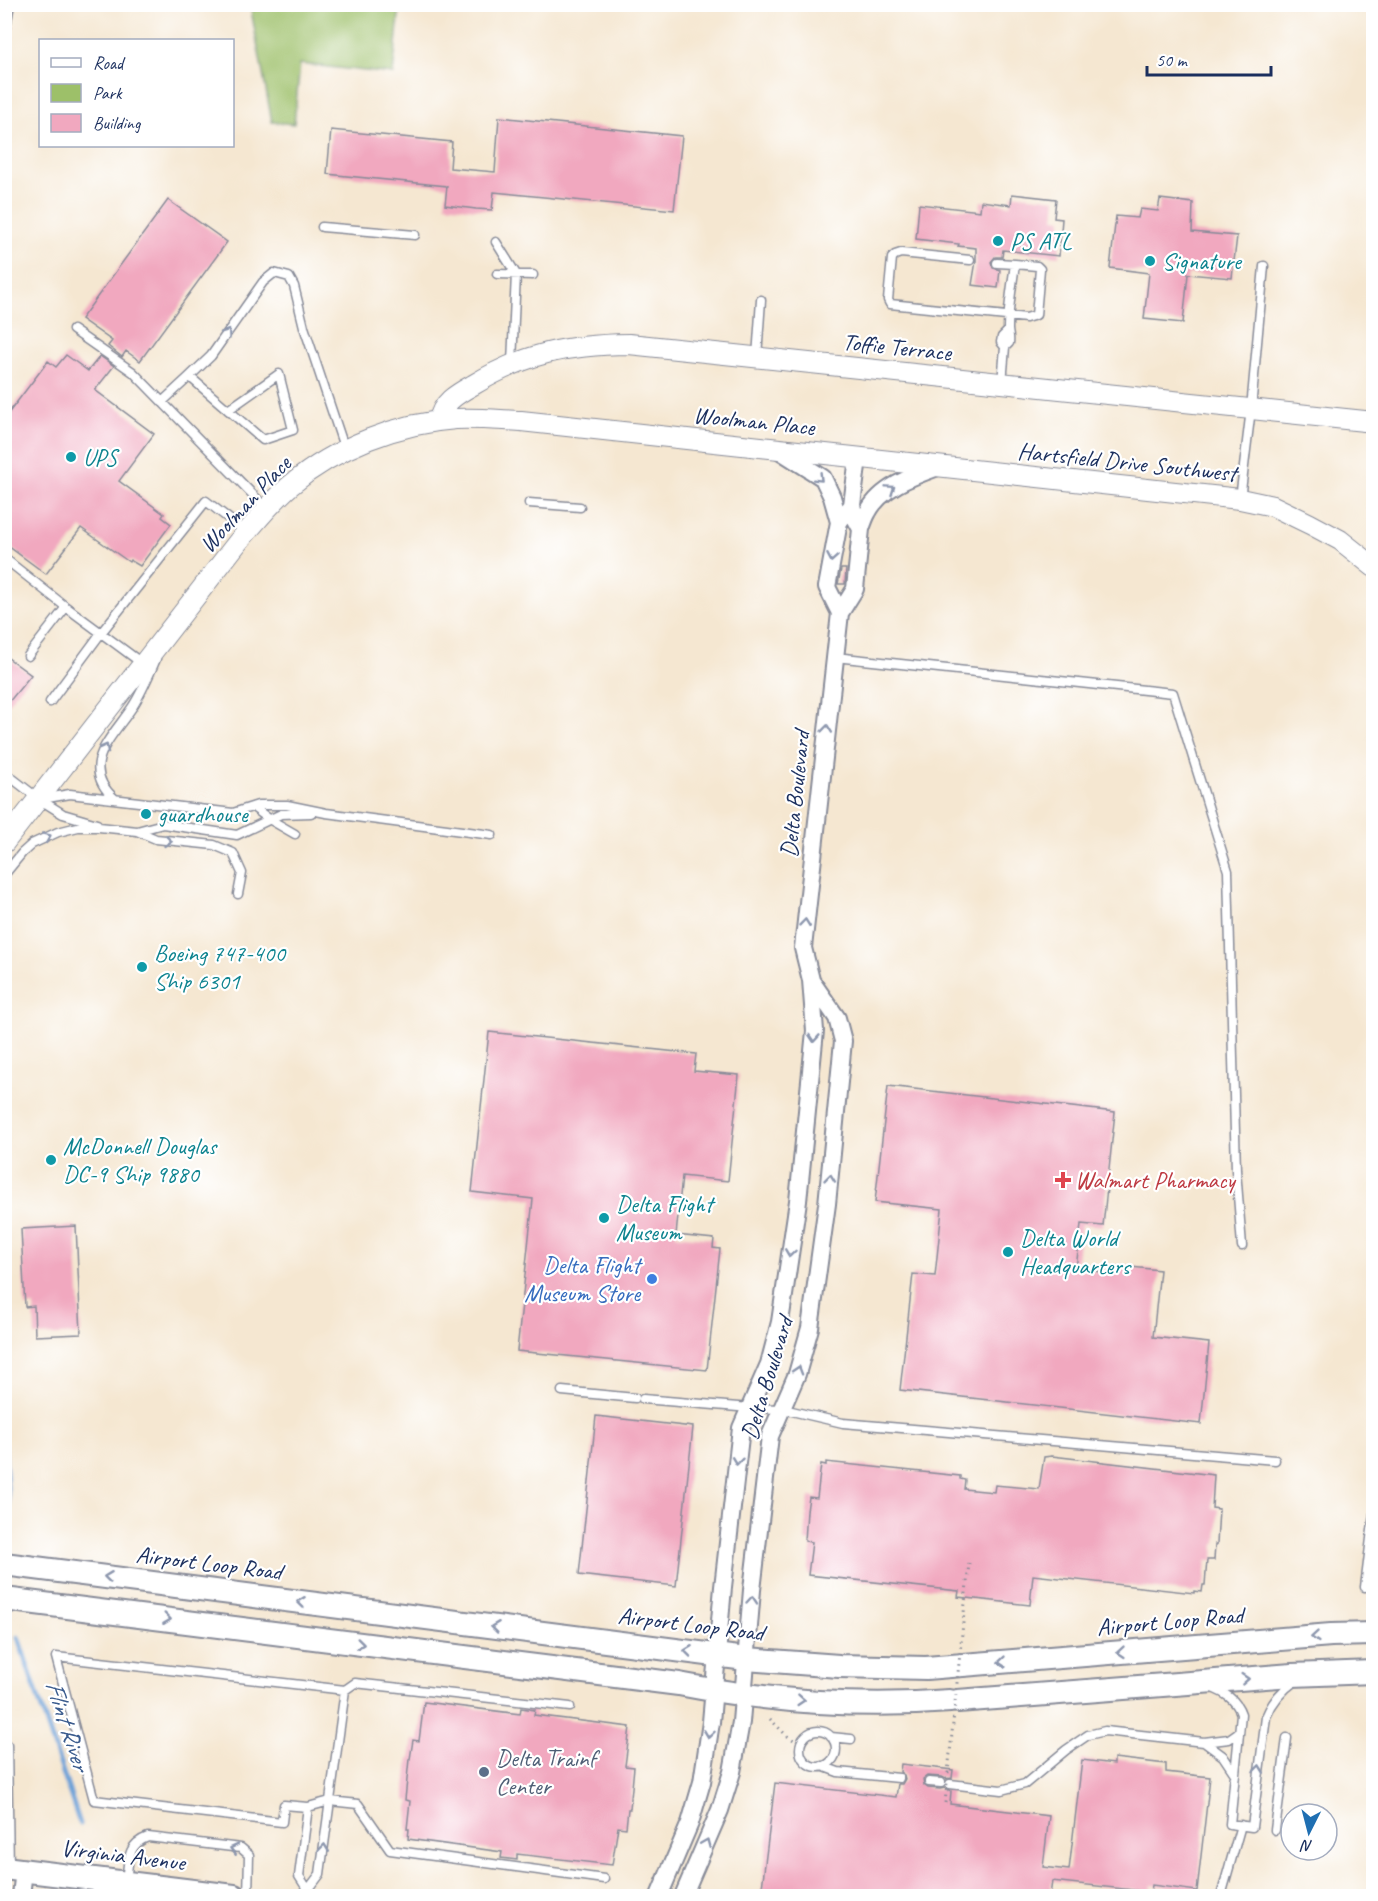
<svg xmlns="http://www.w3.org/2000/svg" width="1378" height="1901" viewBox="0 0 1378 1901" font-family="Caveat,sans-serif">
	<rect width="100%" height="100%" fill="#fff"/>
	<filter id="ink" filterUnits="userSpaceOnUse"><feTurbulence type="fractalNoise" baseFrequency=".0167" numOctaves="2"/><feDisplacementMap in="SourceGraphic" scale="12" xChannelSelector="R" yChannelSelector="G"/><feConvolveMatrix kernelMatrix="1 2 1 2 8 2 1 2 1" color-interpolation-filters="sRGB"/></filter>
	<filter id="wash" filterUnits="userSpaceOnUse"><feTurbulence type="fractalNoise" baseFrequency=".008" numOctaves="4" result="noise"/><feDisplacementMap in="SourceGraphic" scale="24" xChannelSelector="R" yChannelSelector="G"/><feGaussianBlur stdDeviation="1.35" result="paint"/><feColorMatrix in="noise" values="0 0 0 0 0 0 0 0 0 0 0 0 0 0 0 0 0 1.4 0 .05"/><feComposite in="paint" operator="in"/></filter>
	<g filter="url(#wash)">
		<rect width="100%" height="100%" fill="#f5e7d1"/>
		<!-- green -->
		<path fill="#9dc069" stroke="#5c7864" stroke-width="1.5" d="M250,5h150l-7,69 -93,-10 -6,60 -22,-2z"/>
		<g fill="none" stroke-linecap="round" stroke-linejoin="round">
			<!-- stream -->
			<path stroke="#6aa0d7" stroke-width="5" d="M4,1446l6,86
				M18,1637l62,187"/>
		</g>
		<g id="blocks">
			<!-- building -->
			<path fill="#f1a8bf" d="M499,117l183,19 -8,74 -180,-18 -2,18 -16,-1 -31,-4 2,-19 -120,-12 4,-44 121,12 -2,26 45,4z
				M1012,194l44,5 -2,19 8,1 -3,37 -56,-6 -1,7h-7l-4,5 2,6 7,2 -2,18 -26,-3 4,-24v-13l-18,-2 1,-2 -43,-5 3,-35 61,7 1,-10 30,4z
				M1160,199l33,4 -1,29 45,4 -5,42 -44,-4 -5,49 -39,-4 5,-46 -39,-5 6,-52 22,2 2,-9 18,2z
				M168,200l59,42 -87,119 -14,-10 -4,6 -14,-11 4,-5 -31,-22z
				M66,355l22,16 12,-15 14,10 -19,24 59,44 -35,47 45,33 -2,3 9,7 -31,42 -10,-6 -1,2 -48,-34 -35,46 -42,-31v-124l44,-58 8,6z
				M841,569h5l-1,15h-7z
				M4,655l27,20 -27,33z
				M489,1032l207,22 -2,17 45,4 -11,106 -46,-5 -6,59 38,4 -1,9 7,1 -13,121 -190,-19 16,-152 -61,-7z
				M888,1086l227,26 -12,114 -22,-2 -5,45 44,5 1,-8 39,4 -7,67 56,6 -8,81 -301,-34 13,-116 22,2 7,-67 -67,-7z
				M76,1226l5,108 -46,2 -1,-30 -9,1 -4,-78z
				M596,1416l97,11 -17,159 -97,-11z
				M1052,1456l162,19 -2,33 7,1 -2,35h-2l-1,16h-7l-2,25h-2l-1,7 -8,-1v2l-161,-18 -3,30 -72,-8 1,-6 -151,-16 4,-33 -7,-1 2,-30 2,-14 8,1 4,-34 5,1v-3l134,14v3l5,1 -1,9 30,3 1,-7 44,4 5,-32z
				M424,1702l96,12 1,-6 14,2 -1,5 96,12 -5,39 9,1 -4,42h-2l-2,19 -8,-1 -6,38 -95,-11v6l-16,-2 1,-6 -94,-13 1,-10h-2l3,-28 -5,-1 4,-41h1l3,-19 6,1z
				M1114,1758l52,6v8l44,5 -13,114 -45,-6 -1,7 -99,-11 -2,15h-289l14,-113 121,14 2,-13h4l3,-5 -1,-4 -4,-3 1,-8 52,6 -1,8 -6,1 -4,-2 -15,-1 -4,3 1,6 4,3 12,1 5,-1 6,3 -1,13 99,12 -6,51 26,3 13,-110 32,4z"/>
		</g>
	</g>
	<g filter="url(#ink)">
		<use href="#blocks" fill-opacity="0" stroke="#888b98" stroke-width="1.5"/>
		<g fill="none" stroke-linecap="round" stroke-linejoin="round">
			<!-- service casing -->
			<g stroke="#888b98" stroke-width="11">
				<path id="service" d="M4,38l6,-34
					M322,227l93,8
					M496,242l20,32 -4,89
					M970,260l-69,-7 -6,2 -3,3 -4,42 2,4 136,14 10,-3 4,-46 -3,-3 -22,-2c-3,22 -7,44 -7,65 0,5 2,8 1,14l-4,4 -3,36
					M997,263l18,1
					M497,274l36,1
					M73,330l60,42 134,137
					M1005,347l-4,-5 1,-5 5,-5
					M757,357l4,-57
					M189,377l22,-21 52,-74 11,-9 15,4 5,9 10,41 41,123
					M162,402l27,-25h1l73,63 30,-10 -14,-56 -51,36
					M1240,499l11,-90 13,-143
					M529,503l51,4
					M4,558l62,49
					M28,656l38,-49 77,57
					M835,657l338,36 55,178 8,299 6,76
					M50,702l51,-69 105,-132 40,31
					M4,772l35,27 24,15 34,10
					M42,799l28,-5 163,19 25,-8h29l39,8 166,22
					M115,799c-38,-34 -2,-62 18,-93 9,-14 16,-31 23,-47
					M253,807l16,12 26,15
					M137,831l26,-7 74,11 44,-21 30,-1
					M4,875l18,-22 10,-9 26,-12 20,-5h21l38,4 19,8 58,6 19,8 9,20 -4,21
					M562,1391l73,7
					M643,1399l107,9 33,1 60,14 432,37
					M1365,1587l9,-73
					M1210,1687c15,6 26,12 31,27l-11,110 22,3 14,-110c6,-15 16,-27 29,-36
					M570,1707l-215,-24 -10,7 -289,-33 38,143 188,22 2,-17 24,2 22,-6 28,3 32,46 214,29
					M800 1749a18 18 0 1 1 36 0a18 18 0 1 1-36 0Z
					M831,1737l20,2
					M1204,1742l19,14 12,18
					M7,1745l2,123
					M822,1766l16,6 61,6
					M929,1782l12,1
					M950,1784l51,6 24,-6 41,-34 22,-15 17,-4 99,11 25,-3 10,-7
					M308,1807l-9,69 9,14v6
					M1275,1830l12,-92
					M126,1882c3,-21 0,-37 22,-45l93,11 8,7 -1,41
					M308,1890l12,-16 25,-184
					M96,1896l2,-16
					M1221,1896l20,-71"/>
			</g>
			<!-- minor casing -->
			<g stroke="#888b98" stroke-width="20">
				<path id="minor" d="M779,450l44,28 9,19 7,25
					M861,529c2,-6 4,-12 7,-17 13,-25 45,-36 70,-45
					M840,613l-13,-26 12,-65 13,-17
					M21,1896l3,-26
					M659,1896l31,-73 12,-41 9,-60 12,-135 18,-159 28,-64 11,-42 18,-121 17,-170 -4,-51 -8,-32 37,-335 15,-24 6,-60 -6,-11 -3,-13 6,-47
					M683,1896l37,-86 12,-38 9,-50 11,-132 18,-154 27,-62 13,-46 17,-124 16,-163 -6,-23 -25,-36"/>
			</g>
			<!-- tertiary casing -->
			<g stroke="#888b98" stroke-width="22">
				<path id="tertiary" d="M439,421c3,-19 18,-27 34,-36 53,-32 94,-40 156,-41l745,78
					M4,843l234,-301c17,-19 34,-41 53,-57 45,-38 107,-62 165,-66 21,-1 43,1 65,2l719,78 33,7 37,18 30,16 34,27"/>
			</g>
			<!-- secondary casing -->
			<g stroke="#888b98" stroke-width="26">
				<path id="secondary" d="M4,1564l742,95 93,7 87,2 405,-33 43,-1
					M4,1599l675,85c88,17 181,24 271,17
					M958,1701l334,-26 82,-3
					M4,1868l230,28"/>
			</g>
			<!-- path -->
			<path stroke="#888b98" stroke-width="3" stroke-dasharray="1.5 4.5" stroke-linecap="butt" d="M770,1719l16,16 14,9"/>
			<!-- service -->
			<use href="#service" stroke="#fff" stroke-width="8"/>
			<!-- minor -->
			<use href="#minor" stroke="#fff" stroke-width="16"/>
			<!-- tertiary -->
			<use href="#tertiary" stroke="#fff" stroke-width="20"/>
			<!-- secondary -->
			<use href="#secondary" stroke="#fff" stroke-width="22"/>
			<!-- path-bridge -->
			<path stroke="#888b98" stroke-width="3" stroke-dasharray="1.5 4.5" stroke-linecap="butt" d="M945,1803l24,-240"/>
		</g>
		<!-- one-way arrows -->
		<defs><path id="oneway-chevron" d="M-2-3.5L2.5 0L-2 3.5" fill="none" stroke-width="1.6" stroke-linecap="round" stroke-linejoin="round" transform="scale(1.5)"/></defs>
		<g stroke="#8d97ae">
			<use href="#oneway-chevron" transform="translate(227 333) rotate(-55)"/>
			<use href="#oneway-chevron" transform="translate(819 478) rotate(45)"/>
			<use href="#oneway-chevron" transform="translate(891 489) rotate(-34)"/>
			<use href="#oneway-chevron" transform="translate(832 558) rotate(100)"/>
			<use href="#oneway-chevron" transform="translate(827 729) rotate(-84)"/>
			<use href="#oneway-chevron" transform="translate(105 748) rotate(-61)"/>
			<use href="#oneway-chevron" transform="translate(47 837) rotate(-23)"/>
			<use href="#oneway-chevron" transform="translate(168 841) rotate(6)"/>
			<use href="#oneway-chevron" transform="translate(805 923) rotate(-84)"/>
			<use href="#oneway-chevron" transform="translate(814 1038) rotate(94)"/>
			<use href="#oneway-chevron" transform="translate(830 1178) rotate(-84)"/>
			<use href="#oneway-chevron" transform="translate(790 1253) rotate(98)"/>
			<use href="#oneway-chevron" transform="translate(798 1370) rotate(-73)"/>
			<use href="#oneway-chevron" transform="translate(737 1461) rotate(97)"/>
			<use href="#oneway-chevron" transform="translate(108 1577) rotate(-173)"/>
			<use href="#oneway-chevron" transform="translate(752 1600) rotate(-85)"/>
			<use href="#oneway-chevron" transform="translate(301 1602) rotate(-173)"/>
			<use href="#oneway-chevron" transform="translate(167 1619) rotate(7)"/>
			<use href="#oneway-chevron" transform="translate(495 1627) rotate(-173)"/>
			<use href="#oneway-chevron" transform="translate(1315 1637) rotate(175)"/>
			<use href="#oneway-chevron" transform="translate(360 1644) rotate(7)"/>
			<use href="#oneway-chevron" transform="translate(688 1651) rotate(-173)"/>
			<use href="#oneway-chevron" transform="translate(1121 1652) rotate(175)"/>
			<use href="#oneway-chevron" transform="translate(1002 1662) rotate(175)"/>
			<use href="#oneway-chevron" transform="translate(1245 1679) rotate(-4)"/>
			<use href="#oneway-chevron" transform="translate(801 1700) rotate(4)"/>
			<use href="#oneway-chevron" transform="translate(709 1734) rotate(98)"/>
			<use href="#oneway-chevron" transform="translate(1259 1769) rotate(-83)"/>
			<use href="#oneway-chevron" transform="translate(706 1843) rotate(-67)"/>
			<use href="#oneway-chevron" transform="translate(324 1848) rotate(-83)"/>
			<use href="#oneway-chevron" transform="translate(234 1849) rotate(-167)"/>
		</g>
	</g>
	<!-- markers -->
	<g fill="#0f9aa8" stroke="#fff" stroke-width="2">
		<circle cx="998" cy="241" r="6"/>
		<circle cx="1150" cy="261" r="6"/>
		<circle cx="71" cy="457" r="6"/>
		<circle cx="146" cy="814" r="6"/>
		<circle cx="142" cy="967" r="6"/>
		<circle cx="51" cy="1160" r="6"/>
		<circle cx="604" cy="1218" r="6"/>
		<circle cx="1008" cy="1252" r="6"/>
	</g>
	<path fill="#e0444e" stroke="#fff" stroke-width="2" d="M1060 1171h6v6h6v6h-6v6h-6v-6h-6v-6h6z"/>
	<circle fill="#3f7fe0" stroke="#fff" stroke-width="2" cx="652" cy="1279" r="6"/>
	<circle fill="#5c6f8a" stroke="#fff" stroke-width="2" cx="484" cy="1772" r="6"/>
	<g text-anchor="middle" stroke-width="4.5" stroke-linejoin="round" paint-order="stroke">
		<!-- culture labels -->
		<g font-size="24" fill="#0d838f" stroke="#fff" text-anchor="start">
			<text x="1010" y="249">PS ATL</text>
			<text x="1162" y="269">Signature</text>
			<text x="83" y="465">UPS</text>
			<text x="158" y="822">guardhouse</text>
			<text x="154" y="961">Boeing 747-400<tspan x="154" dy="28">Ship 6301</tspan></text>
			<text x="63" y="1154">McDonnell Douglas<tspan x="63" dy="28">DC-9 Ship 9880</tspan></text>
			<text x="616" y="1212">Delta Flight<tspan x="616" dy="28">Museum</tspan></text>
			<text x="1020" y="1246">Delta World<tspan x="1020" dy="28">Headquarters</tspan></text>
		</g>
		<!-- street labels -->
		<g font-size="24" fill="#1b2f5e" stroke="#fff">
			<text transform="translate(897 347) rotate(6)" y="8">Toffie Terrace</text>
			<text transform="translate(754 421) rotate(6)" y="8">Woolman Place</text>
			<text transform="translate(1127 462) rotate(6)" y="8">Hartsfield Drive Southwest</text>
			<text transform="translate(245 504) rotate(-47)" y="8">Woolman Place</text>
			<text transform="translate(795 794) rotate(-84)" y="8">Delta Boulevard</text>
			<text transform="translate(767 1378) rotate(-73)" y="8">Delta Boulevard</text>
			<text transform="translate(209 1563) rotate(7)" y="8">Airport Loop Road</text>
			<text transform="translate(1170 1621) rotate(-5)" y="8">Airport Loop Road</text>
			<text transform="translate(691 1624) rotate(7)" y="8">Airport Loop Road</text>
			<text transform="translate(123 1855) rotate(7)" y="8">Virginia Avenue</text>
		</g>
		<!-- health labels -->
		<g font-size="24" fill="#be3a42" stroke="#fff" text-anchor="start">
			<text x="1075" y="1188">Walmart Pharmacy</text>
		</g>
		<!-- shop labels -->
		<g font-size="24" fill="#366cbe" stroke="#fff" text-anchor="end">
			<text x="640" y="1273">Delta Flight<tspan x="640" dy="28">Museum Store</tspan></text>
		</g>
		<!-- service labels -->
		<g font-size="24" fill="#4e5e75" stroke="#fff" text-anchor="start">
			<text x="496" y="1766">Delta Trainf<tspan x="496" dy="28">Center</tspan></text>
		</g>
		<!-- water labels -->
		<g font-size="26" font-style="italic" fill="#3b5c8e" stroke="#fff">
			<text transform="translate(68 1725) rotate(72)" y="9">Flint River</text>
		</g>
	</g>
	<!-- margin -->
	<rect width="1378" height="1901" fill="none" stroke="#fff" stroke-width="24"/>
	<!-- legend -->
	<rect x="39" y="39" width="195" height="108" fill="#ffffff" stroke="#a4acbf" stroke-width="1.5"/>
	<rect x="51" y="58" width="30" height="9" fill="#ffffff" stroke="#a4acbf" stroke-width="1.5"/>
	<text x="93" y="69" font-size="18" fill="#1b2f5e">Road</text>
	<rect x="51" y="84" width="30" height="18" fill="#9dc069" stroke="#a4acbf" stroke-width="1.5"/>
	<text x="93" y="99" font-size="18" fill="#1b2f5e">Park</text>
	<rect x="51" y="114" width="30" height="18" fill="#f1a8bf" stroke="#a4acbf" stroke-width="1.5"/>
	<text x="93" y="129" font-size="18" fill="#1b2f5e">Building</text>
	<!-- north arrow -->
	<g transform="translate(1309 1832) rotate(186)"><circle r="28" fill="#ffffff" stroke="#a4acbf" stroke-width="1.5"/>
	<path d="M0-4.5L10 22L0 15L-10 22Z" fill="#1f6fb2"/>
	<text y="-9" font-size="16" font-weight="bold" text-anchor="middle" fill="#1b2f5e">N</text>
	</g>
	<!-- scale -->
	<path d="M1147 66v9h124v-9" fill="none" stroke="#1b2f5e" stroke-width="3"/>
	<text x="1156" y="66" font-size="18" fill="#1b2f5e" stroke="#ffffff" stroke-width="4.5" paint-order="stroke">50 m</text>
</svg>
